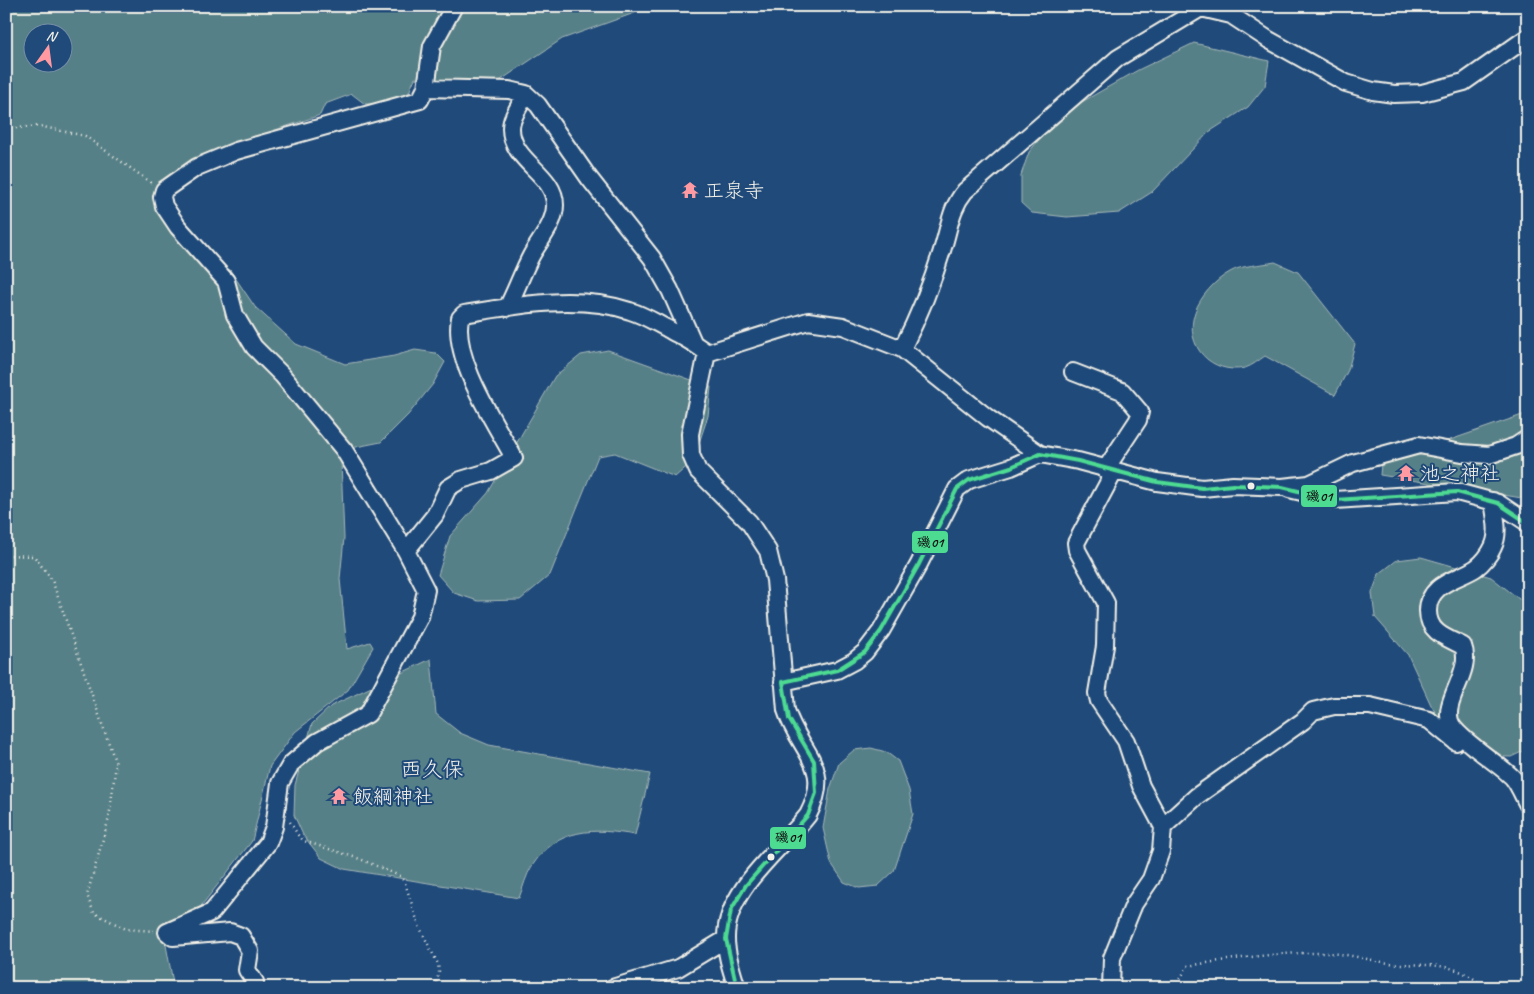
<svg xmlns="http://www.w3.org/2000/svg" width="1534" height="994" viewBox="0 0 1534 994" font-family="Caveat,'Klee One',sans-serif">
	<rect width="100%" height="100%" fill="#1f4a7a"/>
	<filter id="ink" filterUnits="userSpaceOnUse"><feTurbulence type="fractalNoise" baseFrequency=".02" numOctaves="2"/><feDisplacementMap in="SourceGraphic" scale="10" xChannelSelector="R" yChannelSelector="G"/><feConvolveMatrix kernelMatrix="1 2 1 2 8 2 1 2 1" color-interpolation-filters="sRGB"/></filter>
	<g filter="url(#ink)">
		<!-- green -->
		<path fill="#578087" stroke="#a6b8b8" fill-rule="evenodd" d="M6,6h648l-92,33 -67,45 -35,1 -45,-7 -8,19 -19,7h-23l-13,-10 -27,10 -5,11c-33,12 -137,42 -156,67 -2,3 -3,10 -5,14l45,62 26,12 25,37 41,37 49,20 49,-8 21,-6 21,3 9,9 -12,22 -25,31 -27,27 -30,6 -10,12 3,78 -4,41 7,70 23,-7 3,5 -25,43 -53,42 -25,34 -18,75 -54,69 -35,19 11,59h-168zM32,32h30v30h-30z
			M1194,43l75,18 -4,25 -17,21 -39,25 -57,60 -33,21 -52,4 -35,-4 -11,-10v-28l8,-23 30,-37 79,-45z
			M1275,262l23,10 57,72 -7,26 -13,25 -70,-39c-6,4 -13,10 -20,12 -33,7 -62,-22 -50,-56 5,-15 20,-32 35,-40 11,-7 31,-7 45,-10z
			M608,350l103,37 -3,29 -15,45 -18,16 -60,-24 -17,3 -48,119 -30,25 -42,1 -24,-8 -16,-18 12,-39 38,-43 67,-117 26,-21z
			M1528,413v86l-148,-24 1,-11z
			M1421,557l70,20 37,29v143l-17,8 -42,-1 -19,-18 -19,-33 -23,-50 -33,-38 -3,-24 7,-19 18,-14z
			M431,659l5,55 24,19 29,12 161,29 -15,61c-41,-7 -77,-8 -103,31 -6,9 -9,22 -13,32l-175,-29 -23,-11 -18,-23 -9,-20 1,-30 17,-61 19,-18z
			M871,748l15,4 12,9 11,29 4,24 -19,57 -16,15 -19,2 -15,-6 -13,-19 -8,-35 7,-39 9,-26 15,-13z"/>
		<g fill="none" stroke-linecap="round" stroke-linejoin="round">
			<!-- minor casing -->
			<g stroke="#f4f1e8" stroke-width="20">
				<path id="minor" d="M426,88l83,2 17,4c-5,10 -15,23 -15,34 0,34 44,45 44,77 0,19 -16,36 -24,51 -9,17 -15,35 -24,52
					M526,94l12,11 51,73 63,80 18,32 23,52
					M902,349c16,-31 32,-71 42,-105 6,-20 7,-36 21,-53l153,-133 83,-50 30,7 38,25 77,43 27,8 21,3 28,-1 42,-11 64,-45
					M1073,372l49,19 18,21 -2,8 -33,50
					M1289,489l46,11 122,-8 41,11 30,20
					M1493,501c2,15 7,32 0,46 -3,7 -10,16 -17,21 -18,12 -48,15 -48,43 0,22 19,27 35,35 10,25 -20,54 -13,75 4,16 49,42 63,57 6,7 10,18 15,27
					M406,551l29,-36 13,-27 13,-8 30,-9 23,-13c-19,-36 -62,-98 -54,-140l4,-4c53,-9 114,-20 166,-3 14,4 26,12 38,18 14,8 27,14 39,24
					M783,682l54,-12 17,-9 11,-9 16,-21 37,-65 39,-77 12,-9 42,-13 29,-13
					M1163,827l34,-31 106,-75 10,-10 21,-5h36l59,14 27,22
					M255,982l-8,-12 3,-19 -9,-15 -11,-4 -57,5 -6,-5 45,-20 56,-69 6,-16 6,-44 11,-19 26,-22 51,-28 52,-97 6,-27 -20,-39 -62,-101 -62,-75 -28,-28 -19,-32 -9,-34 -48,-54 -14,-21 -2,-9 2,-7 33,-23 39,-16 184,-51 6,-12 6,-42 22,-40
					M612,988l66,-20 48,-29
					M737,988c-5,-16 -11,-33 -11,-49 -1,-49 54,-88 82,-124 26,-49 -9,-63 -22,-105l-11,-130 -7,-29 -19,-29 -51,-51 -7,-16 -1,-21 17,-81 101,-32 35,5 59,23 86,69 52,36 38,7 79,21 45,6 31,-3 49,2 27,-3 44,-21 66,-18 43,8 27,2 27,-9 12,-8
					M1111,988l1,-30 22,-54 17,-25 10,-28 2,-24 -22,-41 -15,-45 -27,-40 -2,-8 8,-47 1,-43 -29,-53 -1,-7 38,-71"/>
			</g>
			<!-- path -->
			<path stroke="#f4f1e8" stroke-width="2.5" stroke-dasharray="1 4" stroke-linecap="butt" d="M6,129l33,-3 46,10 68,48
				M6,555l28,1 18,24 64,184 -7,54 -22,77 7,18 32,16 28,2
				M290,822l8,13 6,6 56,18 40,17 5,7 14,43 19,38 1,8 -4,16
				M1176,988l11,-22c45,-7 92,-14 137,-13 22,0 43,7 65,10 38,4 66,-4 96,25"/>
			<!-- minor -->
			<use href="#minor" stroke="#1f4a7a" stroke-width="16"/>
			<!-- bus-1 casing -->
			<g stroke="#1f4a7a" stroke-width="8">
				<path id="bus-1" d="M783,682l54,-12 28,-18 16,-21 37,-65 39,-77 12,-9 42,-13 29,-13 38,7 79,21 45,6 31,-3 49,2 53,13 122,-8 41,11 30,20
					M737,988l-11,-49 5,-29 15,-25 62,-70 8,-22 -2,-32 -25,-42 -6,-37"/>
			</g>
			<!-- bus-1 -->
			<use href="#bus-1" stroke="#4ddb92" stroke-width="4"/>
		</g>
	</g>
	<!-- icons -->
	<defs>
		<g id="temple-bare" transform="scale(1.35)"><path d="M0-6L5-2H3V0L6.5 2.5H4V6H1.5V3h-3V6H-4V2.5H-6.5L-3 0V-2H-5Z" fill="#ff9aa2" stroke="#1f4a7a" stroke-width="2.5" paint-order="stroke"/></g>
	</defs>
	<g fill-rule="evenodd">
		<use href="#temple-bare" x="690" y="190"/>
		<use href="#temple-bare" x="1406" y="473"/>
		<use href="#temple-bare" x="339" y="796"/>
	</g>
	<!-- markers -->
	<g fill="#f4f1e8" stroke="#1f4a7a" stroke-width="2">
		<circle cx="1251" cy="486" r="4.5"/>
		<circle cx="771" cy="857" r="4.5"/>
	</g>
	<g text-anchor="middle" stroke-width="4" stroke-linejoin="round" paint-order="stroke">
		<!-- poi labels -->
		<g font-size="20" fill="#f4f1e8" stroke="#1f4a7a" text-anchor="start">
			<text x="704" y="197">正泉寺</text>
			<text x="1420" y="480">池之神社</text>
			<text x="353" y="803">飯綱神社</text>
		</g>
		<!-- neighbourhood labels -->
		<g font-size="21" fill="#f4f1e8" stroke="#1f4a7a">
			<text x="432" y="776">西久保</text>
		</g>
	</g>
	<g stroke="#1f4a7a" stroke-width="2">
		<rect x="1300" y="484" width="38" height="24" rx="5" fill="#4ddb92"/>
		<rect x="911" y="530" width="38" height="24" rx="5" fill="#4ddb92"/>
		<rect x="769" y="826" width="38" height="24" rx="5" fill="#4ddb92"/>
	</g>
	<g font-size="14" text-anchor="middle" font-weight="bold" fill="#111">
		<text x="1319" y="501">磯01</text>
		<text x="930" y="547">磯01</text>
		<text x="788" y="842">磯01</text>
	</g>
	<!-- margin -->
	<rect width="1534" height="994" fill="none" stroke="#1f4a7a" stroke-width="25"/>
	<rect x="12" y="12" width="1509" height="969" fill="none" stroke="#f4f1e8" stroke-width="2" filter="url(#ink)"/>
	<!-- north arrow -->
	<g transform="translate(48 48) rotate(14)"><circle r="24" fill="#1f4a7a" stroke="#748da6"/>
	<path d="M0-4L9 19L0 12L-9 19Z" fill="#ff9aa2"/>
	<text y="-8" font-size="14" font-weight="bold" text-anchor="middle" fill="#f4f1e8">N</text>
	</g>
</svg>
